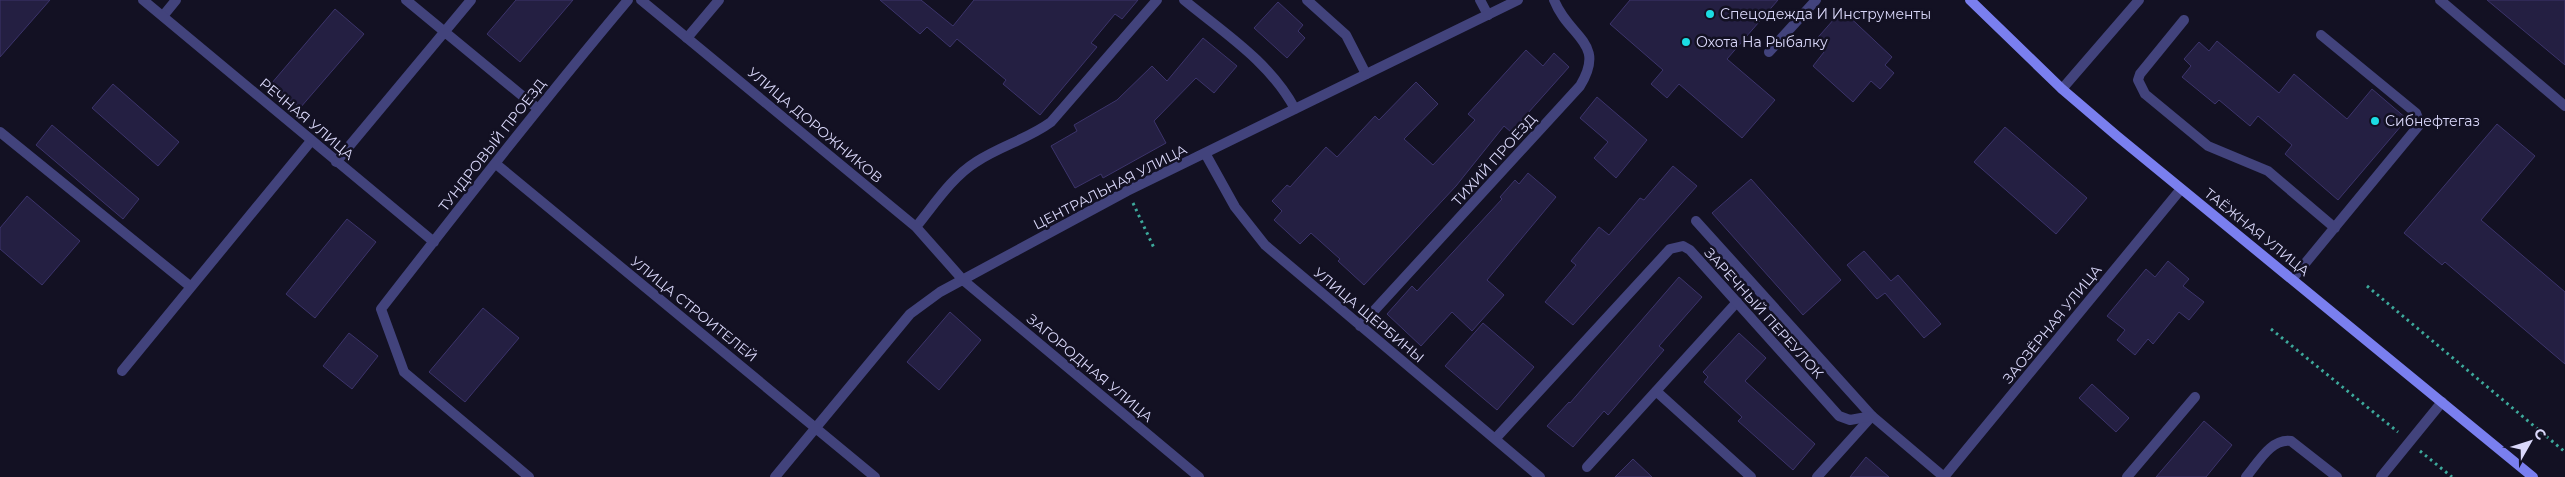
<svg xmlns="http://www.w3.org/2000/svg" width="2565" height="477" viewBox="0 0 2565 477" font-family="Montserrat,sans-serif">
	<rect width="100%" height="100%" fill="#131123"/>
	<!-- building -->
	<path fill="#241f42" stroke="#3c346b" d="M0,0h50l-50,57z
		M516,0h57l-53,62 -33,-28z
		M880,0h41l32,26 21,-26h164l-16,19 -7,-5 -24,29 6,4 -57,68 -37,-31 3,-4 -49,-41 -7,8 -23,-20 -7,7z
		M1630,0h148l-51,59 48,41 -33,38 -63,-54 -12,14 -16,-14 12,-14 -53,-46z
		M2487,0h78v65z
		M1278,2l25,23 -5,6 7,7 -18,20 -33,-30z
		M335,9l29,25 -64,74 -29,-24z
		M1842,10l50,47 -7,8 9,8 -14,16 -9,-8 -18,21 -40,-36 11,-14 -11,-9z
		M1203,38l34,28 -23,27 -18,-15 -42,43 12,22 -63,35 -2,-4 -26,14 -24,-42 26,-15 -3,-6 43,-25 35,-34 15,15z
		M2217,41l62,52 15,-19 53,45 25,-30 35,30 -69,81 -53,-46 7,-9 -34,-29 -8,10 -31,-26 -4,4 -33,-27 9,-11 -7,-7 15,-17 10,9z
		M1526,50l17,16 11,-13 15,14 -58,65 -7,-6 -48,60 -92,99 -26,-24 2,-2 -29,-26 -11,11 -26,-24 8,-9 -10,-10 15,-16 3,2 36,-40 11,10 38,-41 4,4 37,-38 22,22 -34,35 29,26 42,-45 -7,-6z
		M113,84l66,58 -21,24 -66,-58z
		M1597,97l50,43 -31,38 -22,-20 14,-16 -28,-24z
		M2497,124l38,32 -54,64 84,72v72l-120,-102 -3,3 -38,-32z
		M52,125l87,74 -16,20 -87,-74z
		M2005,127l82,71 -31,36 -82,-72z
		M1673,166l24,20 -124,139 -28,-23 31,-37 -5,-4 28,-34 10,8 31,-37 4,2z
		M1528,173l28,24 -69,83 17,15 -32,36 -20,-19 -31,34 -34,-32 25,-28 5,5 85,-92 -2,-2 15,-17 4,4z
		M1751,179l90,101 -38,35 -91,-102z
		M27,196l53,45 -38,44 -42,-36v-21z
		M347,219l29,23 -61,76 -29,-24z
		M1864,251l27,30 7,-6 43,49 -17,14 -39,-45 -8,6 -30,-34z
		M2168,261l21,18 -6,7 21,16 -15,18 -10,-8 -26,32 -5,-5 -13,16 -18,-15 8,-10 -18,-14 39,-47 9,8z
		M1679,277l23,20 -43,49 5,4 -56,65 -4,-4 -31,36 -26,-21 22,-24 1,1z
		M483,308l36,30 -54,64 -36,-30z
		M950,312l31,28 -42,50 -32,-28z
		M1483,323l51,44 -37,43 -52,-44z
		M349,333l29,23 -26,33 -29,-23z
		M1739,333l27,25 -21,23 70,63 -22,26 -55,-49 4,-4 -38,-35 4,-5 -5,-5z
		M2092,384l37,34 -13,14 -37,-34z
		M2204,421l28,24 -26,32h-50z
		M1866,457l23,20h-39z
		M1633,459l19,18h-37z"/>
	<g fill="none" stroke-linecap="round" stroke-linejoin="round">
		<!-- path -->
		<path stroke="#3da99b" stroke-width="3" stroke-dasharray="2.5 4" stroke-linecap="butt" d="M1133,203l21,45
			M2367,286l198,166
			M2271,329l127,103
			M2420,451l32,26"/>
		<!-- lane -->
		<path stroke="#42437c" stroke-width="10" d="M406,0l131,108
			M1307,0l39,35 20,39
			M1480,0l8,15
			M2440,0l125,106
			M163,16l13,-16
			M2184,20l-44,54 -2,6 7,14 63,52 60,25 67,57
			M687,38l32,-38
			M1769,52l47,-52
			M0,132l191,155
			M336,162l135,-162
			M1696,221l176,195 -55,61
			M2293,278l127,-154 -4,-11 -95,-78
			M122,371l189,-230
			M1656,391l95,86
			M1587,467l150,-165
			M2127,477l68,-80
			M2246,477c12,-14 25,-39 45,-36l46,36
			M2381,477l61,-75"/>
		<!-- street -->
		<path stroke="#42437c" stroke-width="10" d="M143,0l291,242
			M641,0l275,227 47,53 236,197
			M1184,0c40,33 86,62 111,109
			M2062,89l77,-89
			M1205,153l30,54 30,38 275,232
			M496,164l379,313
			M916,227c18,-22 36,-50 60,-65 24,-16 52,-23 75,-40l106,-122
			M1360,326l220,-240c27,-44 -11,-48 -26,-86
			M1495,439l175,-190 13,-3 7,4 149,166 11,4 22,-4 72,61 237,-288
			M529,477l-125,-105 -23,-63c81,-104 162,-208 247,-309
			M775,477l135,-163 30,-22 187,-101 391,-191"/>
		<!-- secondary -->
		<path stroke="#7a7fef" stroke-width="10" d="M1970,0l92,89 55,47 416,341"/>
	</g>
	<!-- markers -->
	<g fill="#1bdce3" stroke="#131123" stroke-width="2">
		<circle cx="1710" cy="14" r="5"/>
		<circle cx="1686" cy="42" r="5"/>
		<circle cx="2375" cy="121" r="5"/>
	</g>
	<g text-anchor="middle" stroke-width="5" stroke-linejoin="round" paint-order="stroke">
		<!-- poi labels -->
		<g font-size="14" fill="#dad8fa" stroke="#131123" text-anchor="start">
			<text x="1720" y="19">Спецодежда И Инструменты</text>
			<text x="1696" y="47">Охота На Рыбалку</text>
			<text x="2385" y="126">Сибнефтегаз</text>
		</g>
		<!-- street labels -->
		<g font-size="14" fill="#dad8fa" stroke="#131123">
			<text transform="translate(307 119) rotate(40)" y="5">РЕЧНАЯ УЛИЦА</text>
			<text transform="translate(815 125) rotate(40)" y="5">УЛИЦА ДОРОЖНИКОВ</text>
			<text transform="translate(492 145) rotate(-52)" y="5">ТУНДРОВЫЙ ПРОЕЗД</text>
			<text transform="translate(1494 160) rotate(-48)" y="5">ТИХИЙ ПРОЕЗД</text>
			<text transform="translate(1110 187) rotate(-27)" y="5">ЦЕНТРАЛЬНАЯ УЛИЦА</text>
			<text transform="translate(2257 232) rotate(39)" y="5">ТАЁЖНАЯ УЛИЦА</text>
			<text transform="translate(694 309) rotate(39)" y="5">УЛИЦА СТРОИТЕЛЕЙ</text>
			<text transform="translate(1764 313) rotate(48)" y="5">ЗАРЕЧНЫЙ ПЕРЕУЛОК</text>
			<text transform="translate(1369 315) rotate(40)" y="5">УЛИЦА ЩЕРБИНЫ</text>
			<text transform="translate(2052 324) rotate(-51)" y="5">ЗАОЗЁРНАЯ УЛИЦА</text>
			<text transform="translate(1090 368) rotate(40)" y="5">ЗАГОРОДНАЯ УЛИЦА</text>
		</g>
	</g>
	<!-- north arrow -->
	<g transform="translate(2530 442) rotate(51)" stroke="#131123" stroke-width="4" paint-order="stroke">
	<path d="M0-4L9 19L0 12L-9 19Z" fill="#dad8fa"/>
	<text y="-8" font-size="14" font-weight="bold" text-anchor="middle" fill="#dad8fa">С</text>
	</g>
</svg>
